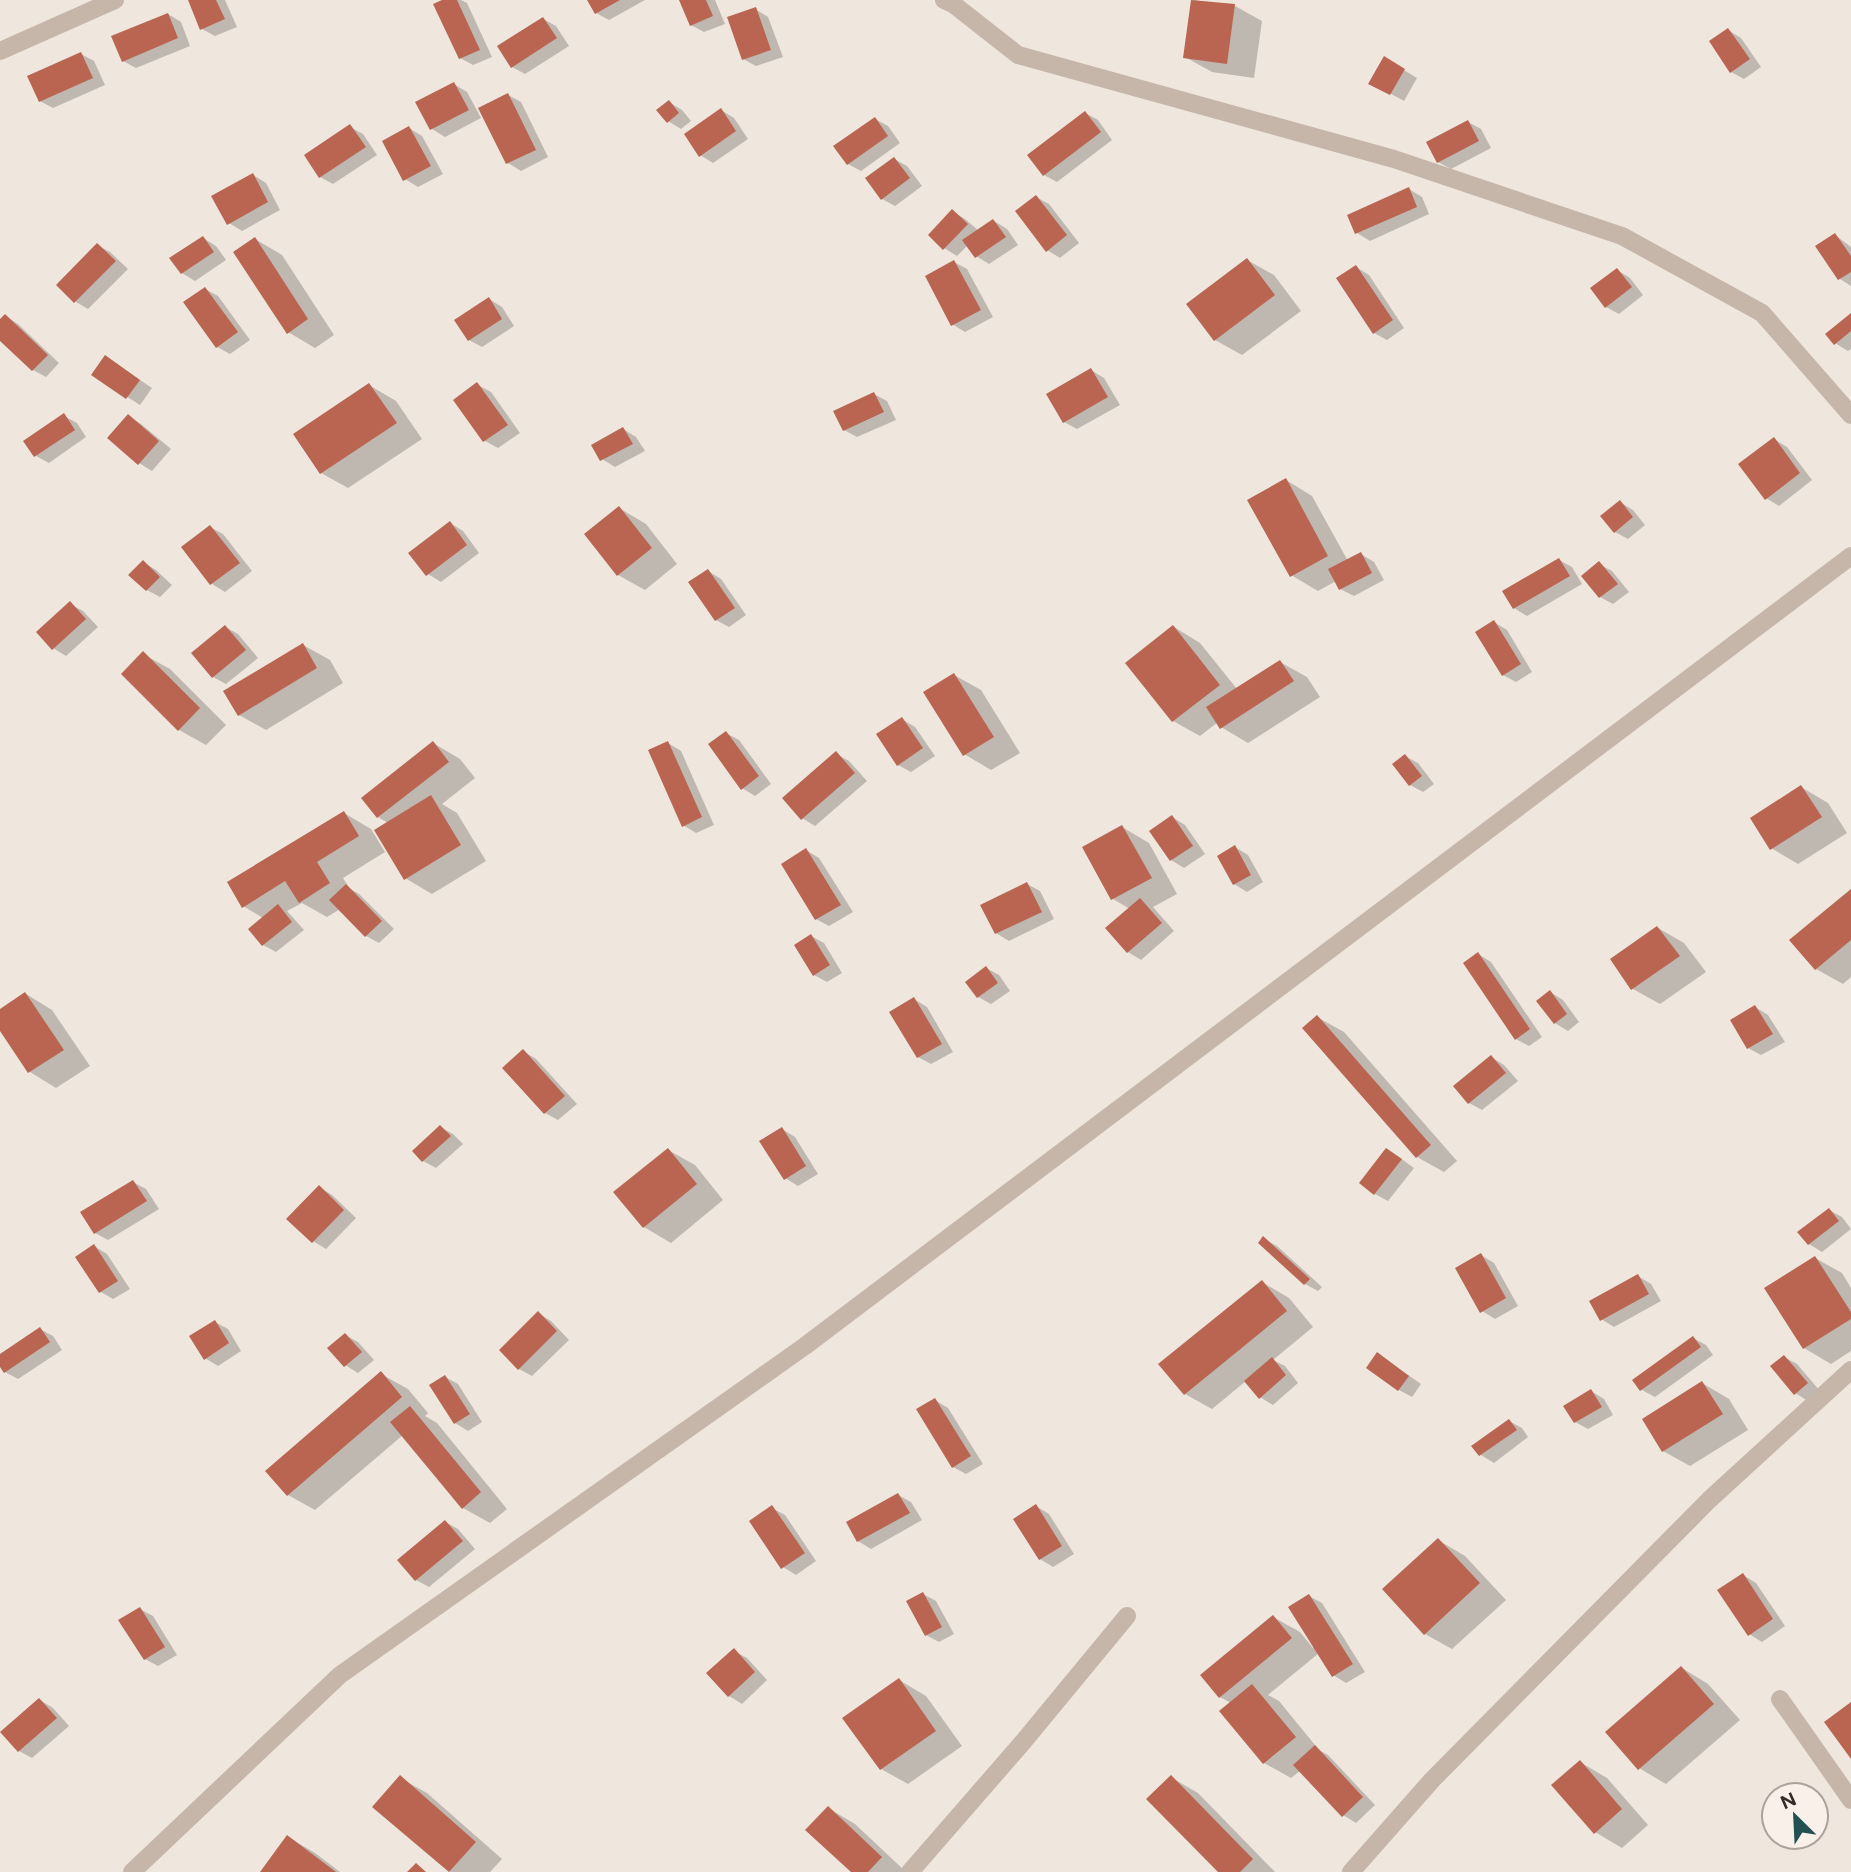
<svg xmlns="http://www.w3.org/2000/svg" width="1851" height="1872" viewBox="0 0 1851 1872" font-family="Figtree,sans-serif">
	<rect width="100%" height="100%" fill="#efe6dd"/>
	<!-- shadow -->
	<path fill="#0003" d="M190,0h35l12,27 -22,9 -13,-7z
		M446,0h15l6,3 25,54 -19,8 -13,-7z
		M589,0h56l-36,20 -13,-7z
		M680,0h35l10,24 -21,8 -13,-7z
		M1193,0l42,6 27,15 -8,57 -42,-6 -27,-15z
		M755,9l13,8 15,40 -27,9 -13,-7z
		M168,14l13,8 9,24 -54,22 -13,-7z
		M543,19l13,7 13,20 -44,28 -13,-7z
		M1728,30l13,8 20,29 -17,12 -13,-7z
		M81,54l13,7 11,24 -52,23 -13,-7z
		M1384,58l33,20 -13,23 -33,-18z
		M454,84l13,8 14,26 -36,19 -13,-8z
		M508,95l13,7 27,55 -27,14 -13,-8 -28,-55z
		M669,102l13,8 9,11 -10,8 -13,-8z
		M721,110l13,8 14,21 -35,24 -13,-8z
		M1085,113l13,7 14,20 -55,42 -13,-7z
		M875,119l13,7 12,17 -39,28 -13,-7z
		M1468,122l13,7 10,19 -40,21 -13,-7z
		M350,127l13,7 14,21 -44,29 -13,-7z
		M409,128l13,8 21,38 -25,13 -13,-8z
		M894,159l13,7 15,20 -27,20 -13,-7z
		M253,175l13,8 14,27 -38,21 -13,-8z
		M1409,189l13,8 7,17 -59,27 -13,-8z
		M1036,197l13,7 30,39 -19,15 -13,-8z
		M952,211l13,8 14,12 15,-10 13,8 11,16 -29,19 -13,-8 -8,-11 -11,11 -13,-8z
		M1835,235l16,12v39l-11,-7z
		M203,238l13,8 10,14 -31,21 -13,-8z
		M255,239l27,16 52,80 -19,13 -27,-16z
		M97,245l13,7 18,17 -40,40 -12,-7 -17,-17z
		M1247,260l27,15 27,36 -59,44 -27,-15z
		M954,262l13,7 26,48 -28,15 -13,-8z
		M1356,267l13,8 35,53 -17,12 -13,-7z
		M1617,270l13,8 13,17 -24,19 -13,-7z
		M205,289l13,7 32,44 -20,14 -13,-7z
		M489,299l13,8 12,19 -32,21 -13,-7z
		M5,316l13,8 41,39 -13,14 -13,-7 -33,-32v-17z
		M1851,316v33l-3,2 -13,-8z
		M118,365l34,23 -12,17 -47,-30z
		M1091,370l13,8 16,27 -43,24 -13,-7z
		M369,385l27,16 26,38 -74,49 -27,-15z
		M478,385l13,7 29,41 -22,15 -13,-7 -29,-41z
		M874,394l13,7 9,19 -39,17 -13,-7z
		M64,416l13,7 9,14 -37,26 -13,-7z
		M128,416l13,8 30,25 -19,22 -13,-8z
		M623,429l13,8 9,14 -30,16 -13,-8z
		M1774,439l13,8 25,33 -33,26 -13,-8z
		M1286,480l26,16 36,65 13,-7 13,8 10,18 -30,16 -14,-7 -4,-8 -18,10 -27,-16z
		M1620,502l13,8 12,15 -17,14 -13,-7z
		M619,508l27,16 31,40 -32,26 -27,-15z
		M450,523l13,8 16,22 -38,29 -13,-8z
		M210,527l13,7 29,37 -27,21 -13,-8 -29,-36z
		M1559,560l13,7 10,17 -55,32 -13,-8z
		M143,562l13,8 16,15 -12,12 -13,-7z
		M1599,564l13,7 17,21 -16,12 -13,-7z
		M708,571l13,8 25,36 -17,12 -13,-7z
		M70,604l13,7 15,16 -32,29 -13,-8z
		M1494,622l13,8 25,42 -16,10 -13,-7z
		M225,627l13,7 20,24 -32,26 -13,-7 -20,-23z
		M1174,627l26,16 37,46 43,-27 27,15 13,20 -72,46 -27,-16 -3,-5 -18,14 -27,-15z
		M303,645l27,15 13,23 -77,47 -27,-15z
		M143,654l27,15 56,56 -20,20 -27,-15z
		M954,675l27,15 39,63 -29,17 -27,-16z
		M902,719l13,8 20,29 -24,16 -13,-7z
		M726,733l13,7 32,44 -16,12 -13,-8z
		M433,743l27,16 15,19 -33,26 15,9 29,48 -54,33 -27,-16 -17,-55 -10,-6z
		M668,743l13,8 33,74 -18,8 -13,-8z
		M836,754l13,7 18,20 -52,45 -13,-8z
		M1405,756l13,7 16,21 -11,8 -13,-7z
		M1801,787l27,16 19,30 -49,31 -27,-16z
		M344,813l27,16 14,23 -42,26 6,10 10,6 35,35 -15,14 -13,-7 -26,-27 -13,8 -25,-14 -15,8 17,19 -28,22 -13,-7v-27l-20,-12z
		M1172,817l13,8 20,29 -21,14 -13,-8z
		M1122,827l27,16 28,51 -24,13 21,24 -33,29 -13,-8 -20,-24 22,-19 -17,-10z
		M1235,847l13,8 15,27 -16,10 -13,-8z
		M806,850l13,8 34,54 -24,14 -13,-7z
		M1027,884l13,7 14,28 -45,22 -13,-8z
		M1851,891v86l-8,7 -27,-15z
		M1658,928l26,15 22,29 -46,32 -27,-15z
		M811,936l13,7 18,30 -15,9 -13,-7z
		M1478,954l13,8 51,75 -13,9 -13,-7z
		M986,968l13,7 11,16 -19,13 -13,-7z
		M1550,992l13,8 16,22 -11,9 -13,-8z
		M26,994l26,16 38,56 -34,22 -26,-16 -30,-44v-17z
		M914,999l13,8 26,45 -22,12 -13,-7z
		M1755,1007l13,8 17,27 -24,13 -13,-7z
		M1317,1017l27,15 113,129 -13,11 -27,-15z
		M523,1051l13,8 41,45 -19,16 -13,-7 -40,-45z
		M1491,1057l13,8 14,16 -36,29 -13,-7 -14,-16z
		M440,1127l13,7 10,10 -27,24 -13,-7 -9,-10z
		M782,1129l13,8 23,37 -20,12 -13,-8z
		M668,1150l27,15 28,35 -52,43 -27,-16z
		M1400,1158l14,10 -26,33 -13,-7z
		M133,1182l13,7 13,20 -51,31 -13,-7z
		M319,1187l13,8 24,23 -30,31 -13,-8z
		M1829,1210l13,7 9,12 -29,23 -13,-8z
		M1264,1239l13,7 45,41 -4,4 -13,-7 -45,-41z
		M94,1246l13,8 23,35 -17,10 -12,-7z
		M1481,1255l13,8 24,43 -23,13 -13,-8z
		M1815,1258l27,15 9,15v63l-20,13 -27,-16z
		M1638,1276l13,8 10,17 -47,26 -13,-8z
		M1262,1282l27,16 24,29 -40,33 12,6 13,17 -25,22 -13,-8 -14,-16 -34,28 -27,-15z
		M538,1313l13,8 18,19 -37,36 -13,-7 -18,-19z
		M215,1322l13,7 13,22 -23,15 -13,-8z
		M40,1329l13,7 9,14 -44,29 -13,-7 -5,-8v-8z
		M345,1335l13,7 16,18 -16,13 -13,-8z
		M1693,1338l13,7 7,10 -58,42 -13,-7 -7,-10z
		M1378,1354l43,30 -9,13 -13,-7z
		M1784,1357l13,7 23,27 -12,10 -13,-8z
		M381,1374l27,15 20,24 -3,3 12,7 70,86 -17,14 -27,-15 -60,-73 -88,75 -27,-15 -20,-24z
		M445,1377l13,7 24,38 -14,9 -13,-8z
		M1702,1383l27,16 19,31 -58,36 -27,-15z
		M1591,1391l13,8 9,16 -25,14 -13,-7z
		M935,1400l13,8 35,56 -17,10 -13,-7z
		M1509,1421l13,7 6,9 -34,26 -13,-8 -7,-9z
		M898,1495l13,7 11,18 -51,29 -13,-8z
		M1036,1506l13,8 25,40 -21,13 -13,-8z
		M772,1508l13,7 31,46 -20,14 -13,-8z
		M445,1522l13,7 17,20 -46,38 -13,-7z
		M1438,1540l27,16 41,44 -54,49 -27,-15z
		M1743,1575l13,8 29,43 -23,16 -13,-8z
		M923,1594l13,7 18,33 -15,8 -13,-7z
		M1309,1596l13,7 43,69 -19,11 -13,-8 -14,-22 -51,42 11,6 40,49 9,5 47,50 -19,18 -13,-8 -43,-44 -9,7 -27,-15 -33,-60 -11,-6 53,-80 27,15 13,16 2,-2z
		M140,1609l13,7 24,39 -19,11 -13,-7z
		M734,1651l13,7 20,22 -25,24 -13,-8z
		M1682,1668l26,16 32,36 -74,64 -27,-16z
		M899,1680l27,16 36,50 -54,38 -27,-15z
		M40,1700l13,8 16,18 -37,32 -13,-7 -16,-19z
		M1580,1762l27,16 41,47 -26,23 -27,-16z
		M400,1778l27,15 75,66 -12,13h-40l-75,-65z
		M1172,1778l26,15 77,79h-55z
		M828,1808l27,16 51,48h-53z
		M288,1837l27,16 25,19h-78z"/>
	<!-- building -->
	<path fill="#b96552" d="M188,0h28l9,19 -25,11z
		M442,0h15l23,50 -21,9 -26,-55z
		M587,0h33l-25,14z
		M679,0h27l7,16 -23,10z
		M1191,0l44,4 -8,60 -44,-6z
		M756,7l15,43 -29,10 -15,-43z
		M168,13l10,25 -56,24 -11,-26z
		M543,17l14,21 -46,30 -14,-22z
		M1728,28l22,31 -20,14 -21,-32z
		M81,52l12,26 -54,24 -12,-26z
		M1384,56l21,13 -15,26 -22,-11z
		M454,82l15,28 -39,20 -15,-28z
		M508,93l28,57 -30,14 -28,-56z
		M669,100l10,13 -12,10 -11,-13z
		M721,108l15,23 -37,26 -15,-23z
		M1085,111l16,21 -58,44 -16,-21z
		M875,117l13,19 -41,29 -14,-19z
		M1468,120l11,21 -42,22 -11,-21z
		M350,124l16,23 -47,31 -15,-23z
		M409,126l22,40 -28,15 -21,-40z
		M894,157l16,21 -29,22 -16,-22z
		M253,173l15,29 -41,23 -16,-29z
		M1409,187l8,20 -62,27 -8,-19z
		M1036,195l31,40 -21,17 -31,-41z
		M952,209l16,15 -25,26 -15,-15z
		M993,219l13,18 -31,21 -13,-18z
		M1835,233l16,23v16l-13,8 -23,-34z
		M203,236l11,16 -33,22 -12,-16z
		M255,237l53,82 -21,15 -54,-82z
		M97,243l19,18 -42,42 -18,-18z
		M1247,258l28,37 -61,46 -28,-37z
		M954,260l27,50 -30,16 -26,-50z
		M1356,265l37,55 -20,14 -37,-56z
		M1617,268l15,19 -27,21 -15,-20z
		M205,287l33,45 -22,16 -33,-46z
		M489,297l13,22 -34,22 -14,-21z
		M1851,313v18l-17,14 -9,-11z
		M5,314l43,41 -16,16 -32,-30v-22z
		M105,355l35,25 -14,19 -35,-24z
		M1091,368l17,29 -45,26 -17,-29z
		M477,382l31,43 -25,17 -30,-42z
		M369,383l28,40 -77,51 -27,-40z
		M874,392l10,20 -41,19 -10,-20z
		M64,413l11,17 -41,27 -11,-16z
		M128,414l31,27 -21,24 -31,-27z
		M623,427l10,17 -33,17 -9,-16z
		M1774,437l26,36 -35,27 -27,-36z
		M1286,478l42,78 -38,21 -43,-77z
		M1620,500l13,17 -19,16 -14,-17z
		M619,506l33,42 -35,28 -33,-42z
		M450,521l17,24 -41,31 -18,-23z
		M210,525l30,38 -30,22 -29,-38z
		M1361,552l11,21 -33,17 -11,-21z
		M1559,558l11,18 -57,33 -11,-18z
		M143,560l17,17 -14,14 -18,-16z
		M1599,561l19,23 -19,14 -18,-22z
		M708,569l27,39 -20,13 -27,-39z
		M70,601l16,18 -34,31 -16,-18z
		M1494,620l27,44 -19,12 -27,-44z
		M225,625l21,25 -34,28 -21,-25z
		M1173,625l47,60 -48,37 -47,-59z
		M303,643l14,25 -79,48 -15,-25z
		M143,651l57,57 -22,23 -57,-57z
		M1280,660l14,21 -74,48 -14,-22z
		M954,673l40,64 -31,19 -40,-64z
		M902,717l21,31 -26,18 -21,-32z
		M726,731l33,45 -18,14 -33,-46z
		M433,741l16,21 -72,56 -16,-20z
		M668,741l34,76 -20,10 -34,-77z
		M836,751l19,22 -54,47 -19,-22z
		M1405,754l17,22 -13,10 -17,-22z
		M1801,785l21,32 -52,33 -20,-32z
		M431,795l30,50 -57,35 -30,-50z
		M344,811l15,25 -42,26 13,21 -31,20 -14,-22 -43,27 -15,-26z
		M1172,815l21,31 -23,15 -21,-30z
		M1122,825l30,53 -41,22 -29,-53z
		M1235,845l16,30 -18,10 -16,-29z
		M806,848l35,57 -26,15 -34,-56z
		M1027,882l15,30 -47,22 -15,-29z
		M346,884l36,37 -17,16 -36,-37z
		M1851,889v51l-36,30 -26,-30z
		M1140,898l22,25 -35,30 -22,-25z
		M278,904l14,18 -30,24 -14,-17z
		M1657,926l23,30 -49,34 -21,-31z
		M811,934l19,31 -17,11 -19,-31z
		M1478,952l52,77 -15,11 -52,-77z
		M986,966l12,17 -21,15 -12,-16z
		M1550,990l17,24 -13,10 -18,-23z
		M25,992l39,58 -36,23 -28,-42v-22z
		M914,997l28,47 -25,14 -28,-46z
		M1755,1005l18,29 -26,15 -17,-29z
		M1317,1015l114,130 -15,13 -114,-130z
		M523,1049l42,47 -21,18 -42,-46z
		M1491,1055l15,18 -38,31 -15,-18z
		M440,1125l11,11 -29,26 -10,-11z
		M782,1127l24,39 -22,14 -25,-39z
		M668,1148l29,36 -54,44 -30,-36z
		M1386,1148l16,11 -28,36 -15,-12z
		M133,1180l14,21 -53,33 -14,-22z
		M319,1185l25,25 -32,33 -26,-24z
		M1829,1208l10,13 -31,24 -11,-13z
		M1263,1236l47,43 -6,6 -46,-42z
		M94,1244l24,37 -19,12 -24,-36z
		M1481,1253l25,45 -26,15 -25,-45z
		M1815,1256l36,56v7l-48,30 -39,-61z
		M1638,1274l11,20 -49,27 -11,-20z
		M1262,1280l25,31 -103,84 -26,-31z
		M538,1311l19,20 -39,39 -19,-20z
		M215,1320l14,23 -25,17 -15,-24z
		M40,1327l10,15 -46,31 -4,-6v-13z
		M345,1333l17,19 -18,15 -17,-19z
		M1693,1336l8,11 -61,44 -8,-11z
		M1377,1352l32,24 -11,15 -32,-23z
		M1784,1355l24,28 -14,12 -24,-29z
		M1272,1357l14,18 -27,24 -15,-18z
		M381,1371l21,26 -115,99 -22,-25z
		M445,1375l25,39 -16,10 -25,-39z
		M1702,1381l21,33 -61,38 -20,-33z
		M1591,1389l11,18 -28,16 -11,-17z
		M935,1398l36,58 -19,12 -36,-59z
		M410,1406l71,86 -19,17 -72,-87z
		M1509,1419l8,11 -38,26 -8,-10z
		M898,1493l12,20 -53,29 -11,-20z
		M1036,1504l26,42 -23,14 -26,-41z
		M772,1505l33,48 -24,16 -32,-48z
		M445,1520l18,21 -48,40 -18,-21z
		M1438,1538l42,45 -56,52 -42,-46z
		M1743,1573l30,46 -25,17 -31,-46z
		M923,1592l19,35 -17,9 -19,-35z
		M1309,1594l44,70 -21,13 -44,-70z
		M140,1607l25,40 -21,13 -26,-40z
		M1273,1615l19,23 -73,60 -19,-23z
		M734,1648l21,24 -27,25 -22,-24z
		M1681,1666l33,38 -76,66 -33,-38z
		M899,1678l37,53 -56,39 -38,-52z
		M1252,1684l44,53 -33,27 -44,-53z
		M39,1698l18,20 -39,34 -18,-20z
		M1851,1702v57l-27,-37z
		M1315,1745l48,52 -21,20 -49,-52z
		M1580,1760l42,49 -28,25 -43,-49z
		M400,1775l76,67 -27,30 -77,-65z
		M1171,1775l82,84 -13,13h-22l-72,-73z
		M828,1806l54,51 -14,15h-17l-46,-42z
		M287,1835l49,37h-76z
		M416,1863l10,9h-19z"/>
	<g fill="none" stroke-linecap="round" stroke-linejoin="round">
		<!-- street -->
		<path stroke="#c6b6aa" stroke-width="18" d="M944,0l9,4 65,51 376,104 228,77 140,77 89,102
			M0,51l115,-51
			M1780,1699l71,101
			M132,1872l208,-197 465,-329 1046,-790
			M910,1872l113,-130 104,-126
			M1351,1872l81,-92 277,-280 142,-130"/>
	</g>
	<!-- north arrow -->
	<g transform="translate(1795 1816) rotate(336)"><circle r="33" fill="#f8f0e9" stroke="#aaa29c" stroke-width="2"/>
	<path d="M0-5L12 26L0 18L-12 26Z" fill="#235152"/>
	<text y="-10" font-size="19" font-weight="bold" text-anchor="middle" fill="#352c29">N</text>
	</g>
</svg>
